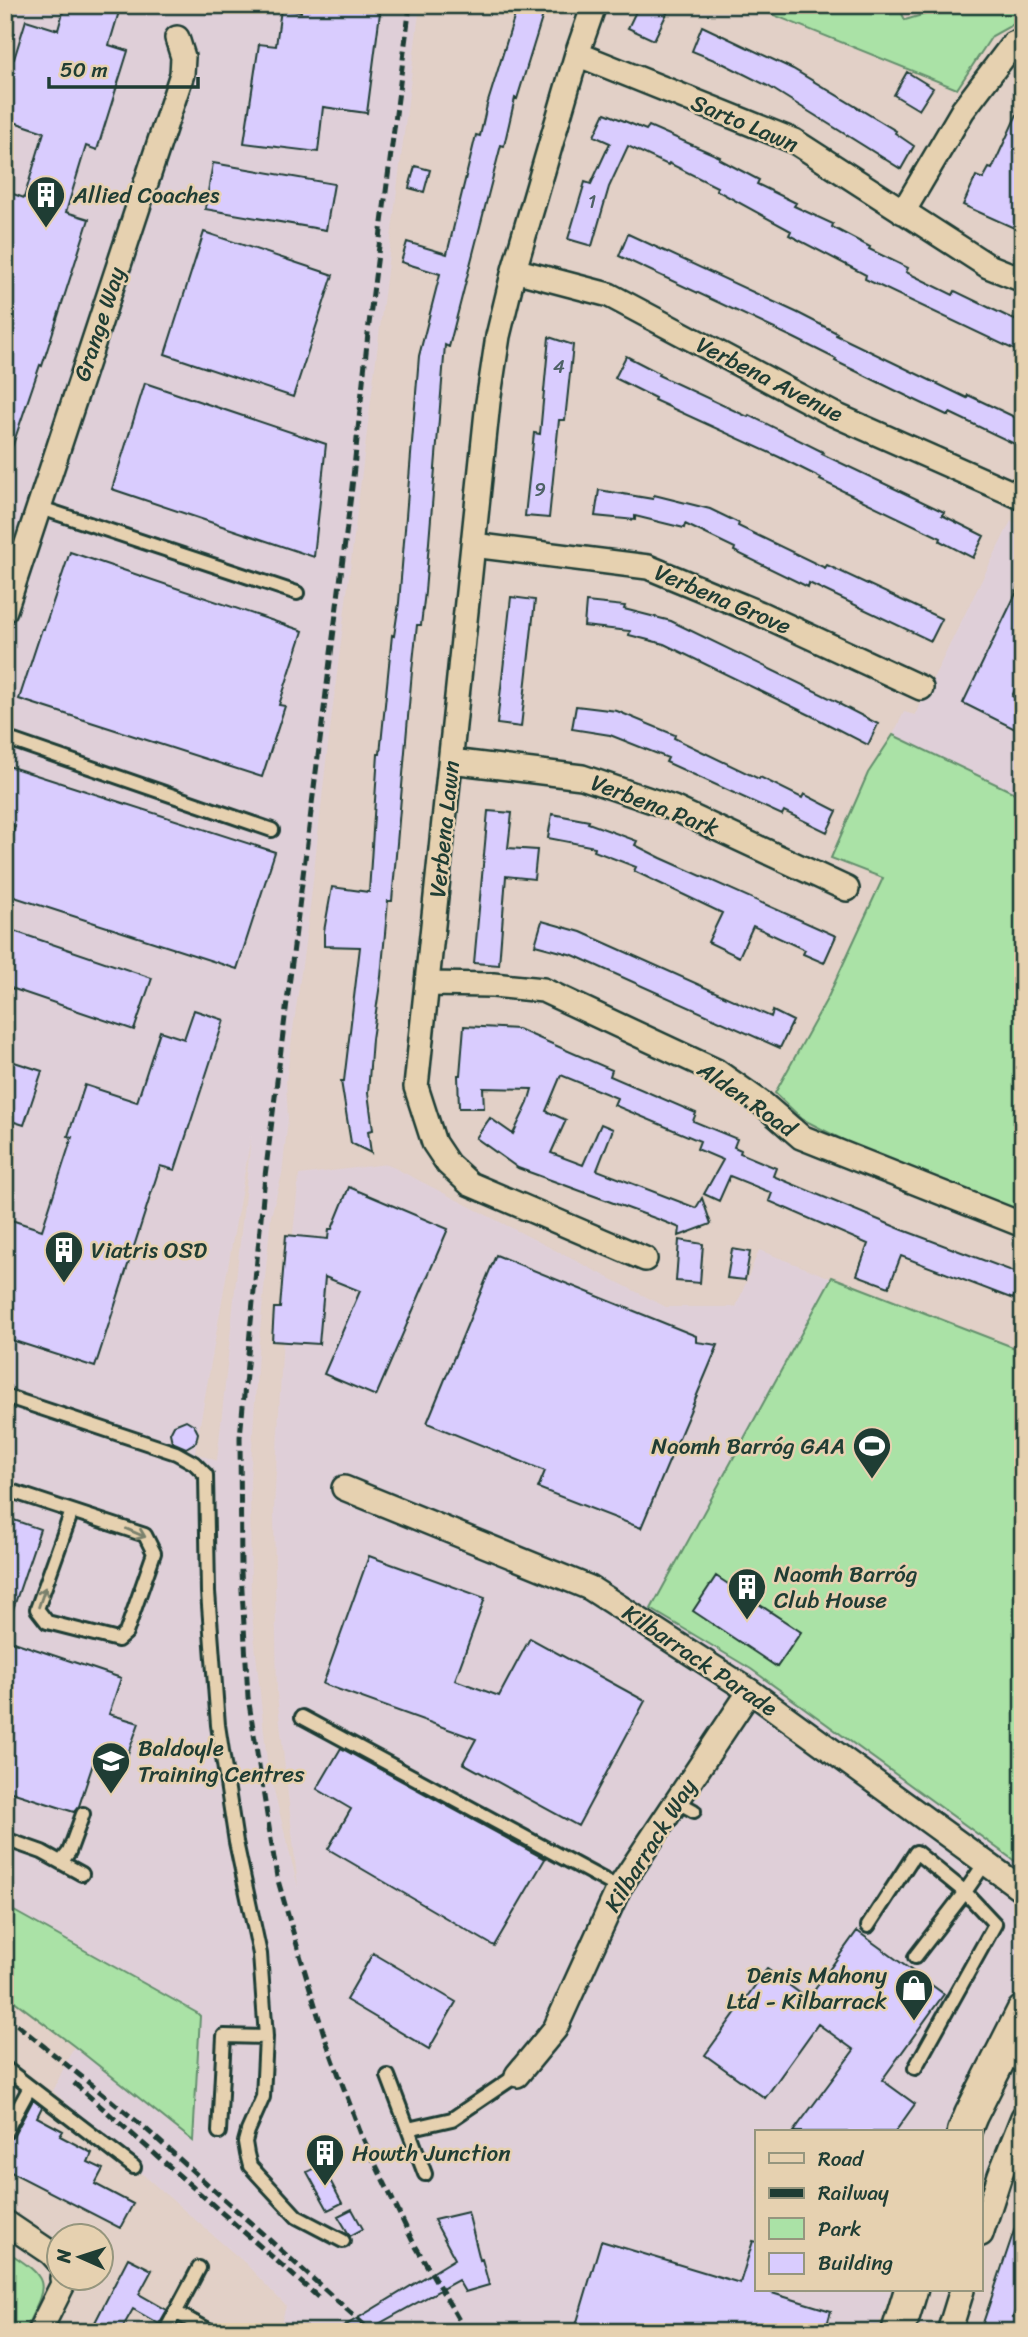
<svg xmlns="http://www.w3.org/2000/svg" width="1028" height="2337" viewBox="0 0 1028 2337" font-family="Sriracha,sans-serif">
	<rect width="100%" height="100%" fill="#e2d0c7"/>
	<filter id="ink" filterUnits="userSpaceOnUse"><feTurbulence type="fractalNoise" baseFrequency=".0143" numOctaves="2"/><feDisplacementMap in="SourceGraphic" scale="14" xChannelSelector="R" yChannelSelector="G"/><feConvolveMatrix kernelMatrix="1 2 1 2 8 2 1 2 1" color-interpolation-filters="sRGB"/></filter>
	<g filter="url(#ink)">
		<!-- built -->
		<path fill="#dfcfd8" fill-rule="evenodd" d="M420,5l-94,757 -16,145 -24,174 2,38 -6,55 -11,42 -13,136 -8,128 1,124 16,158 31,125 -21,-192 -3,-185 9,-176 16,-159 88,-11 279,143h70l23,-57 264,103v622l-25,46 -49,111h-192v158h134l-15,42h-592l-3,-8 5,-18 -41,-43 -120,-104 -72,-68 21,-45 118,94 8,-124 -195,-110v-1900zM251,1137l-34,324 -22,-8z
			M1011,521l12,5v271l-130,-62 11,-23 11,3z"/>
		<!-- green -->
		<path fill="#aae2a6" stroke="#64906d" stroke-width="2" d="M749,5h149l7,15 51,-15h67v14l-31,17 -35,53z
			M893,735l130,62v415l-110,-42 -68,-29 -43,-22 -27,-26 53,-96 55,-119 -52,-20 37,-85z
			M832,1277l191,74v516l-272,-198 -100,-60z
			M5,1906l192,107 3,3 -7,125 -119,-95 -69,-52z
			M5,2250c48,31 43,32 19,82h-19z"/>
		<!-- building -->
		<path fill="#d9ccfe" stroke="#1f3d34" stroke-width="2" d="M65,5h56l-12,40 19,6 -31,99 -11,-4 -20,66 23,7 -47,147 -2,-1 -32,94 -3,-1v-256l3,-10 16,6 20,-66 -39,-13v-63l9,3 12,-39 32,10z
			M301,5h80l-14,108 -44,-6 -5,45 -74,-9 15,-99 17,2 5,-37 20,3z
			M518,5h28l-29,94 -2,-1 -11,48 -3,-1 -52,202 -4,-2 -20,247 -4,33h-4l-5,46 -20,230h-4l-7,76 -9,62 -4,54 5,37 -5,1 3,22 -20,-10 -10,-62h3l16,-134 -36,-1v-15l8,-44 37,5 9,-138h2l12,-119 2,1 5,-33 20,-247 21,-82 -39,-12 6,-20 40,12 29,-119 4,1 7,-31z
			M639,5h32l-17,35 -26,-12z
			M702,26l91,43 103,62 -1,2 19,13 -13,23 -133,-83 -44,-22 -32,-13z
			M907,72l26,16 -14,22 -25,-15z
			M1023,101v131l-60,-27 13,-29 7,3 6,-11 3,1z
			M605,113l41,17 3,-4 71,31 -1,2 40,21 -2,4 39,19 -2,3 39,18 -1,3 38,20 -1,2 39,19 -2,4 47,23 2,-4 68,33v30l-158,-75 1,-4 -77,-40 2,-4 -75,-41 1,-3 -48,-24 -1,2 -40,-19 -19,41 -17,59 -24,-7 17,-57 6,2 19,-41 -16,-7z
			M213,163l121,21 -8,46 -121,-21z
			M415,166l15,4 -6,22 -15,-4z
			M204,232l129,43 -40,122 -128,-43z
			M628,234l170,79 39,20 -1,2 106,51 25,12 1,-3 55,26v27l-73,-35 -1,3 -32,-15 -82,-40 1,-2 -42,-21 -175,-82z
			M549,337l24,8 -8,75h-6l-10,98 -24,-2 9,-83 6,1z
			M626,356l33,17 -1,2 90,42 1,-2 74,37 -1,2 122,58 -2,3 42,21 -11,22 -33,-17 1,-3 -121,-58 1,-2 -42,-21 -125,-57 1,-2 -40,-20z
			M145,383l181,61 -12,113 -202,-68z
			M599,490l54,9 1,-4 56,14 29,14 -1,3 87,42 2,-3 115,54 -11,22 -122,-58 -1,4 -74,-36 1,-3 -50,-24 -1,4 -49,-12v4l-40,-4z
			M70,552l233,79 -24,74 6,1 -23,71 -243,-78 23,-70h2z
			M1023,579v95l-11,22 11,6v31l-60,-30z
			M511,597l24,3 -14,127 -24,-3z
			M586,602l39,4 -1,3 47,12 169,82 -1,1 39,20 -10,21 -56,-29 -148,-72 -35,-9 1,-4 -46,-5z
			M576,706l41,5 58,24 -1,3 85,41 1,-2 42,21 2,-4 33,17 -10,21 -43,-21 -2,4 -116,-53 2,-4 -58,-23 -38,-6z
			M5,765l270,87 -38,117 -232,-75v-36l10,-32 -10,-3z
			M488,811l24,2 -4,35 29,2 -3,29 -28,-3 -7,89 -25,-2z
			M552,814l37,7 -1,2 49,18 -2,4 26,13 175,78 -12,27 -21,-9 2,-4 -52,-24 -14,31 -31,-15 14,-29 -88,-42 2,-4 -42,-16 1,-4 -47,-9z
			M542,921l39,11 190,85 2,-6 20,10 -13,27 -207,-93 -38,-10z
			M5,928l147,50 -18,52 -129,-44z
			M194,1010l30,10 -49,150 -15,-4 -65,201 -90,-29v-120l37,12 30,-93 -4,-1 17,-51 52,17 23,-71 24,8z
			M464,1026l54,3 94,41 -2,6 86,37 -3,8 44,18 -3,8 7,3 -1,3 36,15 -3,8 130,54 120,45 -10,24 -112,-43 -12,31 -32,-12 11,-31 -99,-43 3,-8 -42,-17 -11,25 -15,-7 19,-34 -26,-11 3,-8 -86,-36 3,-7 -56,-23 -15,36 20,9 -15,33 32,12 18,-41 12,5 -16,41 99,38 6,-10 9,26 -32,12 1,-8 -20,-8 -142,-52 -42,-30 14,-20 23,16 15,-31 4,-14 -49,-1 1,20h-25l-1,-33h2z
			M5,1059l37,12 -18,54 -19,-6z
			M349,1187l99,42 -72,167 -52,-22 36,-83 -35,-14 -6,67 -47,-3 2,-33h6l6,-73 42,4 1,-10h3z
			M679,1240l24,4 -3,39 -24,-2z
			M732,1249l18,3 -5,28 -18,-2z
			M496,1255l200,81v6l22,3 -77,183 -103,-40 7,-17 -118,-48z
			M186,1420l8,5 4,8 -2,9 -10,6 -14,-6 -2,-9 4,-8z
			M5,1517l35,12 -32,95 -3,-1z
			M369,1556l116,42 -30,82 44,16 31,-58 115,63 -67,125 -115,-63 13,-24 -153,-55z
			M716,1576l85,56 -24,35 -84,-56z
			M5,1639l116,39 -12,36 30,9 -17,47 -28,-9 -15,45 -5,6 -69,-22z
			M341,1748l204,111 -51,87 -166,-97 23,-40 -34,-20z
			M857,1931l87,63 -62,86 33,24 -20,28h-102l61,-82 -36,-26 -53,74 -60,-43 62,-86 41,30z
			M373,1953l83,49 -27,47 -83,-49z
			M33,2100l9,7 -5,10 26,14 -3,5 32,17 -4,9 15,7 -8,15 38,20 -13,24 -115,-59v-27l8,-5z
			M322,2165l20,38 -14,7 -21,-38z
			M352,2209l11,20 -13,7 -12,-20z
			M1021,2210h2v75l-10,32 8,3 -4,12h-37z
			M468,2212l12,48 2,-1 7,26 -24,7 -7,-12 -94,52h-29l120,-73 -21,-39z
			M601,2241l139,42 13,-42 4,1v48h16l-1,3 59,18 -6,21h-251z
			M128,2258l24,12 -13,24 28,16 -8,14 -26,-15 -13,23h-30z"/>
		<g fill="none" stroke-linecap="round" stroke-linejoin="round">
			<!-- service casing -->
			<g stroke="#1f3d34" stroke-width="18">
				<path id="service" d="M38,507l259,86
					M5,738l267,92
					M5,1396l171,57 18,10 12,12 2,117 10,133 18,117 24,112 6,83 -3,60 -15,34 -3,11 2,12 3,12 47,51 46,24
					M5,1489l140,46 9,18 -28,80 -8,7 -71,-18 -10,-13 35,-98
					M302,1717l317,171
					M676,1801l18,10
					M5,1839l37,13 40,22
					M61,1862l8,-10 14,-38
					M868,1926l48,-74 49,40 -50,65
					M5,2068l129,99
					M915,2068l80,-144 -30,-32 20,-29
					M388,2076l37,98
					M408,2129l44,-10 65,-44
					M219,2132l5,-96 42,1
					M5,2133l25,-46
					M175,2312l37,20
					M165,2332l34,-64"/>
			</g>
			<!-- minor casing -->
			<g stroke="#1f3d34" stroke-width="28">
				<path id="minor" d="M594,5l-17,49 -63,216 -16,66 -10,66 -72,685 18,56 14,21 22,20 175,75
					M577,54l217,87 194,125 35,14
					M903,212l60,-102 50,-66 10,-4
					M514,270l95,25 224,119 190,84
					M473,545l175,22 111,46 162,75
					M5,610l177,-536 1,-17 -6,-19
					M451,761l131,16 91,31 174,81
					M428,984l65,1 50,5 173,81 47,33 38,33 222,88
					M344,1488l246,100 160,103 273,199
					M517,2075l38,-46 64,-141 131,-197
					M5,2222l46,31 9,10
					M981,2234l19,-59 23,-58
					M39,2332l24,-48 -1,-6
					M949,2332l13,-42"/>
			</g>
			<!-- secondary casing -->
			<g stroke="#1f3d34" stroke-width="37">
				<path id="secondary" d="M964,2132l7,-17 52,-103
					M898,2332l13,-42"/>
			</g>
			<!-- service -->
			<use href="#service" stroke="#e6d1b0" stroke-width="12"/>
			<!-- minor -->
			<use href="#minor" stroke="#e6d1b0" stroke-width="23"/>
			<!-- secondary -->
			<use href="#secondary" stroke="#e6d1b0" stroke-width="32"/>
			<!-- rail -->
			<path stroke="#1f3d34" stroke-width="5" stroke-dasharray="10 5" stroke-linecap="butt" d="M410,5l-41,319 -17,163 -87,689 -25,261 1,135 7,125 29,180 13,45 35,116 36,96 51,106 54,92
				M5,2015l140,113 227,204
				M74,2083l244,214"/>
		</g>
		<!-- one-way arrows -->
		<defs><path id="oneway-shaft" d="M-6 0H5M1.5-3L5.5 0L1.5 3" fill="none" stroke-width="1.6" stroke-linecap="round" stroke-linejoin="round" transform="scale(1.75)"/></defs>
		<g stroke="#79806c">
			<use href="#oneway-shaft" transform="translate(136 1533) rotate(23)"/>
			<use href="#oneway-shaft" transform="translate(42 1597) rotate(-71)"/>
		</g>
	</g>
	<!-- icons -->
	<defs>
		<g id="building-pin" transform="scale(2.0125)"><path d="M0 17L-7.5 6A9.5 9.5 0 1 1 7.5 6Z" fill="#1f3d34" stroke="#e6d1b0"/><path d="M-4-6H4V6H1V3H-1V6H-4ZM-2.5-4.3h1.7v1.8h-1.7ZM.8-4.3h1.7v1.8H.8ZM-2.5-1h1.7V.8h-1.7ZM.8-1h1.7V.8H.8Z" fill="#fff"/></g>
		<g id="stadium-pin" transform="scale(2.0125)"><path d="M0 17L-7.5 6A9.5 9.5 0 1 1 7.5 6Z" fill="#1f3d34" stroke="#e6d1b0"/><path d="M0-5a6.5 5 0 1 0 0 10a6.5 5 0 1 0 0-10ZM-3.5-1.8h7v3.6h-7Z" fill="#fff"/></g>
		<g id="university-pin" transform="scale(2.0125)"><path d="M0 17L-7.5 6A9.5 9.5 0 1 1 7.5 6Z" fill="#1f3d34" stroke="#e6d1b0"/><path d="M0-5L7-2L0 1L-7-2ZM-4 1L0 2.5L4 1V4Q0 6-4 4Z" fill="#fff"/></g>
		<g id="shop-pin" transform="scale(2.0125)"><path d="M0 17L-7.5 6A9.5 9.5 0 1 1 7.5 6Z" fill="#1f3d34" stroke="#e6d1b0"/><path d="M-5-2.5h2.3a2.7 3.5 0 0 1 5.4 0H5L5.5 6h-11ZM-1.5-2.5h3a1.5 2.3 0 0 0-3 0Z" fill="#fff"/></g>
	</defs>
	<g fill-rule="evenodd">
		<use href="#building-pin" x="46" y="195"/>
		<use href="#building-pin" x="64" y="1250"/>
		<use href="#stadium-pin" x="872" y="1446"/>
		<use href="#building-pin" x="747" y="1587"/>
		<use href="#university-pin" x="111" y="1761"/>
		<use href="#shop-pin" x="914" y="1988"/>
		<use href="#building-pin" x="325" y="2153"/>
	</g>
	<g text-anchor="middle" stroke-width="5" stroke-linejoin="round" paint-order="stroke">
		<!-- number labels -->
		<g font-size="19" fill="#4e6166">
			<text x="592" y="208">1</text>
			<text x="559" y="373">4</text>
			<text x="540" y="496">9</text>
		</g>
		<!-- street labels -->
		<g font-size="23" fill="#1f3d34" stroke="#e6d1b0">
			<text transform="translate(745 123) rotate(23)" y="8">Sarto Lawn</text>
			<text transform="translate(99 324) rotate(-72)" y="8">Grange Way</text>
			<text transform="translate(770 379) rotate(27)" y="8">Verbena Avenue</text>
			<text transform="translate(723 599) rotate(23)" y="8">Verbena Grove</text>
			<text transform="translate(655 805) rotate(21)" y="8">Verbena Park</text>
			<text transform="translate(444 829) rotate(-84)" y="8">Verbena Lawn</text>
			<text transform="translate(747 1099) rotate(35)" y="8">Alden Road</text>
			<text transform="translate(700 1660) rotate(34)" y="8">Kilbarrack Parade</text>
			<text transform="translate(650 1845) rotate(-58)" y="8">Kilbarrack Way</text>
		</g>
		<!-- poi labels -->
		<g font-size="23" fill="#1f3d34" stroke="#e6d1b0" text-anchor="start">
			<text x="73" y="203">Allied Coaches</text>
			<text x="91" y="1258">Viatris OSD</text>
			<text x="845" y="1454" text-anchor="end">Naomh Barróg GAA</text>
			<text x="774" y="1582">Naomh Barróg<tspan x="774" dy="26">Club House</tspan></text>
			<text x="138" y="1756">Baldoyle<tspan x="138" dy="26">Training Centres</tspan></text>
			<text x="887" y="1983" text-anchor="end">Denis Mahony<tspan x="887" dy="26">Ltd - Kilbarrack</tspan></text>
			<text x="352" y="2161">Howth Junction</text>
		</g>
	</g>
	<!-- margin -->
	<rect width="1028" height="2337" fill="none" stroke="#e6d1b0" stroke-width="28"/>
	<rect x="14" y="14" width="1000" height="2309" fill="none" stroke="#1f3d34" stroke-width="2.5" filter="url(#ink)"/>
	<!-- legend -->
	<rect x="755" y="2130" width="228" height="161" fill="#e6d1b0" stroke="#96967e" stroke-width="2"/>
	<rect x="769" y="2153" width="35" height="10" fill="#e6d1b0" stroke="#96967e" stroke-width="2"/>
	<text x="818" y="2166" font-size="21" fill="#1f3d34">Road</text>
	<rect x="769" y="2188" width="35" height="10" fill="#1f3d34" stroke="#96967e" stroke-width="2"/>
	<text x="818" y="2200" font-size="21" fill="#1f3d34">Railway</text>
	<rect x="769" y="2218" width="35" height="21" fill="#aae2a6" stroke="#96967e" stroke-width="2"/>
	<text x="818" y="2236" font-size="21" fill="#1f3d34">Park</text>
	<rect x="769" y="2253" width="35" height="21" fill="#d9ccfe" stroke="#96967e" stroke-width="2"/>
	<text x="818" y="2270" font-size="21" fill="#1f3d34">Building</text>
	<!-- north arrow -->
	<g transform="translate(80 2257) rotate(273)"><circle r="33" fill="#e6d1b0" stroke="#96967e" stroke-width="2"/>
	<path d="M0-5L12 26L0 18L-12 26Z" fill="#1f3d34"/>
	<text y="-10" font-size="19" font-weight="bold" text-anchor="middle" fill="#1f3d34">N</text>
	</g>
	<!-- scale -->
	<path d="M49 77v10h149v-10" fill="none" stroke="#1f3d34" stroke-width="3.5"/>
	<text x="60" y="77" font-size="21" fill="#1f3d34" stroke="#e6d1b0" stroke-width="5" paint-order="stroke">50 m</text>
</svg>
